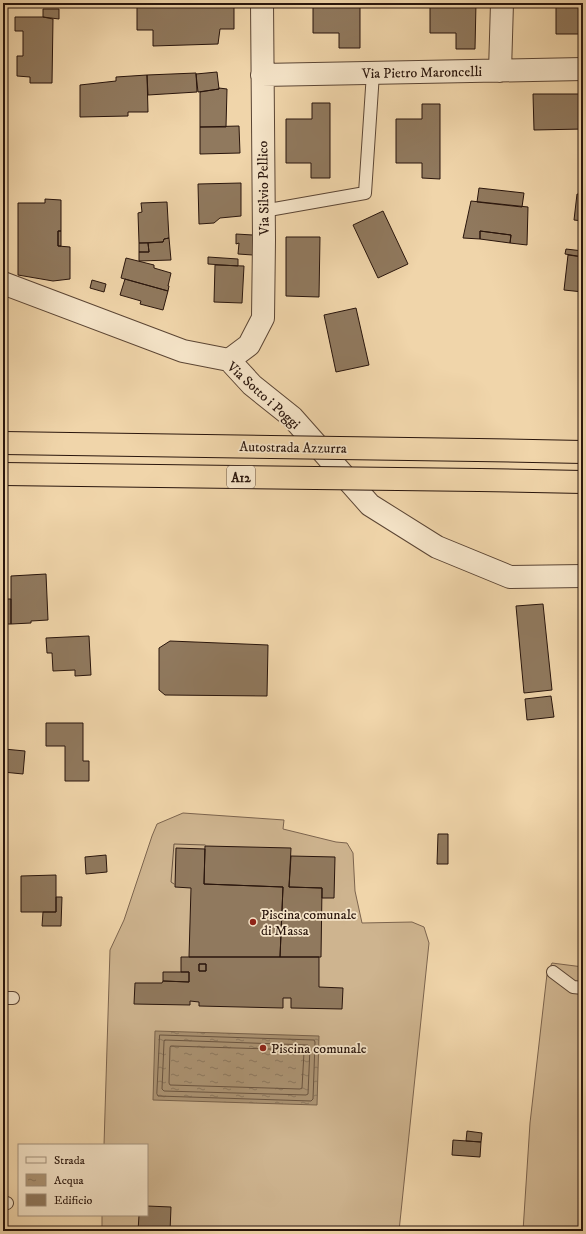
<svg xmlns="http://www.w3.org/2000/svg" width="586" height="1234" viewBox="0 0 586 1234" font-family="'IM FELL DW Pica',serif">
	<defs>
		<pattern id="water-ripples" width="26" height="14" patternUnits="userSpaceOnUse"><rect width="26" height="14" fill="#ac9474"/><path d="M2 4q2-2 4 0t4 0M15 11q2-2 4 0t4 0" fill="none" stroke="#8c785e"/></pattern>
	</defs>
	<rect width="100%" height="100%" fill="#f0d5aa"/>
	<filter id="stains"><feTurbulence type="fractalNoise" baseFrequency=".005" numOctaves="4"/><feColorMatrix values="0 0 0 0 .2 0 0 0 0 .09 0 0 0 0 .02 0 0 0 .5 -.17"/></filter>
	<radialGradient id="worn" r=".72"><stop offset=".6" stop-color="#630" stop-opacity="0"/><stop offset="1" stop-color="#630" stop-opacity=".3"/></radialGradient>
	<!-- garden -->
	<path fill="#ceb48f" stroke="#7c644e" d="M183,813l101,7 -1,9 53,13 11,1 6,10 2,38 7,32 50,-1 12,5 5,16 -30,288h-297v-16h45v-70h-43l6,-195 14,-30 28,-84 5,-12z
		M552,963l31,4v264h-60l7,-108 17,-149z"/>
	<!-- water -->
	<path fill="url(#water-ripples)" stroke="#78614a" d="M155,1031l164,5 -2,69 -164,-5z"/>
	<g fill="none" stroke-linecap="round" stroke-linejoin="round">
		<!-- shore -->
		<path stroke="#6a5440" stroke-width="1" d="M174,884l-3,-2 3,-38 31,1
			M160,1035l154,5 1,2 -2,57 -2,2 -153,-5 -1,-2z
			M165,1040l143,5 2,2 -2,47 -2,1 -142,-4 -2,-2 2,-47z
			M171,1046l131,4 2,2 -2,36 -2,1 -130,-4 -1,-2 1,-35z"/>
	</g>
	<!-- building -->
	<path fill="#90795e" stroke="#29150c" fill-rule="evenodd" d="M137,3h97v26h-14l-2,15 -65,2v-16h-16z
		M313,3h47v45h-21v-15h-26z
		M430,3h46l-1,46h-19v-16h-26z
		M556,3h27v47h-1l-1,-16h-25z
		M43,9h16v10l-16,-2z
		M15,17h28l10,2 -1,64h-22v-6l-13,-1v-20h6v-25h-8z
		M217,72l2,17 -21,3 -2,-18z
		M196,73l1,19 -49,3 -1,-20z
		M147,75l1,37h-20v4l-48,1v-32l36,-4v-4z
		M219,88l8,1 -1,38h-26v-35l19,-3z
		M533,94h50v35l-49,1z
		M312,103h18v75h-19v-15h-25v-44h26z
		M422,104h18v75l-18,-1v-15h-26v-44h26z
		M239,126l1,27 -40,1v-27z
		M241,183v33l-21,2 -6,5 -15,1 -1,-40z
		M479,188l45,5 -2,14 -45,-5z
		M577,194l6,1v26l-9,-1z
		M45,199l16,1v31h-3v15l12,1v32l-17,2 -35,-6v-72h27z
		M471,201l57,6 -1,38 -17,-2 1,-8 -31,-4v8l-17,-1z
		M167,202l2,36 -5,1 -1,3 -24,1 -1,-30 4,-1 -1,-9z
		M383,211l25,53 -30,14 -25,-53z
		M58,231h3v15h-3z
		M480,231l31,4 -1,8 -30,-4z
		M236,234l17,1v20l-15,-1 1,-11 -3,1z
		M286,237h34l-1,60 -33,-1z
		M169,238l2,22 -32,1v-9h10l-1,-9 15,-1 1,-3z
		M139,243h9l1,9h-10z
		M566,249l17,2v6l-18,-3z
		M568,255l15,2v35l-19,-2z
		M208,257l30,2v7l-30,-2z
		M126,258l28,7v3l17,5 -3,13h1l-1,5 -47,-13z
		M215,265l29,1 -2,37 -28,-1z
		M125,279l43,12 -5,19 -23,-6 1,-3 -21,-6z
		M92,280l14,4 -2,8 -14,-4z
		M356,308l13,57 -33,7 -12,-57z
		M46,574l2,46 -17,1v2l-20,1v-48z
		M3,599h8v25h-8z
		M543,604l9,86 -28,3 -8,-87z
		M89,636l2,39 -16,1v-6l-22,1 -1,-18h-5l-1,-15z
		M170,641l98,4 -1,51 -102,-1 -6,-5v-42z
		M551,696l3,21 -27,3 -2,-21z
		M46,723h37v38h6v20h-24v-35h-19z
		M4,749l21,2 -2,23 -20,-2z
		M438,834h10v30h-11z
		M205,846l86,2 -2,39 33,1 -1,69h-41l3,-70 -79,-3z
		M176,848l29,1 -1,35 79,3 -3,70h-91l2,-69 -16,-1z
		M106,855l1,17 -21,2 -1,-17z
		M291,856l44,1 -1,41h-12v-10l-33,-1z
		M56,875v37h-35v-36z
		M56,897h6l-1,29h-19l1,-14h13z
		M181,957h138v30l24,1 -1,21 -51,-1v-10h-8v10l-84,-2v-4l-9,-1v4l-56,-1 1,-21h27l1,-2 26,1v-10h-8zM199,964h7v7h-7z
		M199,964h7v7h-7z
		M163,972h26v10l-26,-1z
		M467,1131l15,2 -1,9 -15,-1z
		M453,1140l28,2 -1,15 -28,-2z
		M147,1206l24,1 -1,24h-32l1,-16h8z"/>
	<g fill="none" stroke-linecap="round" stroke-linejoin="round">
		<!-- service casing -->
		<g stroke="#5b4534" stroke-width="14">
			<path id="service" d="M263,211l102,-18 8,-120
				M553,972l20,15 10,1
				M3,998h10
				M3,1202l4,1"/>
		</g>
		<!-- minor casing -->
		<g stroke="#5b4534" stroke-width="24">
			<path id="minor" d="M500,71l2,-68
				M262,75l321,-6
				M3,283l180,68 46,9 23,25 40,32 78,88 67,42 73,30 73,-1
				M229,360l20,-15 14,-27 1,-78 -2,-237"/>
		</g>
		<!-- motorway casing -->
		<g stroke="#29150c" stroke-width="24">
			<path id="motorway" d="M477,450l106,2
				M479,480l104,2"/>
		</g>
		<!-- service -->
		<use href="#service" stroke="#f5e4c8" stroke-width="12"/>
		<!-- minor -->
		<use href="#minor" stroke="#f5e4c8" stroke-width="22"/>
		<!-- motorway -->
		<use href="#motorway" stroke="#f0d5aa" stroke-width="22"/>
		<!-- motorway-bridge casing -->
		<g stroke="#29150c" stroke-width="24" stroke-linecap="butt">
			<path id="motorway-bridge" d="M3,443l474,7
				M3,474l476,6"/>
		</g>
		<!-- motorway-bridge -->
		<use href="#motorway-bridge" stroke="#f0d5aa" stroke-width="22"/>
	</g>
	<!-- markers -->
	<g fill="#8f2418" stroke="#f5e4c8" stroke-width="1.5">
		<circle cx="253" cy="922" r="4"/>
		<circle cx="263" cy="1048" r="4"/>
	</g>
	<g text-anchor="middle" stroke-width="3.5" stroke-linejoin="round" paint-order="stroke">
		<!-- shield labels -->
		<rect fill="#f5e4c8" stroke="#665344" stroke-width="1" x="227" y="466" width="28" height="22" rx="3"/>
		<g font-size="13" font-weight="bold" fill="#29150c">
			<text x="241" y="482">A12</text>
		</g>
		<!-- street labels -->
		<g font-size="14" fill="#29150c" stroke="#f5e4c8">
			<text transform="translate(422 72) rotate(-1)" y="5">Via Pietro Maroncelli</text>
			<text transform="translate(263 188) rotate(-91)" y="5">Via Silvio Pellico</text>
			<text transform="translate(264 395) rotate(42)" y="5">Via Sotto i Poggi</text>
			<text transform="translate(293 447) rotate(1)" y="5">Autostrada Azzurra</text>
		</g>
		<!-- poi labels -->
		<g font-size="14" fill="#29150c" stroke="#f5e4c8" text-anchor="start">
			<text x="261" y="919">Piscina comunale<tspan x="261" dy="16">di Massa</tspan></text>
			<text x="271" y="1053">Piscina comunale</text>
		</g>
	</g>
	<!-- margin -->
	<rect width="586" height="1234" fill="none" stroke="#f0d5aa" stroke-width="16"/>
	<rect x="4" y="4" width="578" height="1226" fill="none" stroke="#29150c" stroke-width="2"/>
	<rect x="8" y="8" width="570" height="1218" fill="none" stroke="#29150c"/>
	<!-- legend -->
	<rect x="18" y="1144" width="130" height="72" fill="#f5e4c8" stroke="#a3917d"/>
	<rect x="26" y="1157" width="20" height="6" fill="#f5e4c8" stroke="#a3917d"/>
	<text x="54" y="1164" font-size="12" fill="#29150c">Strada</text>
	<rect x="26" y="1174" width="20" height="12" fill="url(#water-ripples)" stroke="#a3917d"/>
	<text x="54" y="1184" font-size="12" fill="#29150c">Acqua</text>
	<rect x="26" y="1194" width="20" height="12" fill="#90795e" stroke="#a3917d"/>
	<text x="54" y="1204" font-size="12" fill="#29150c">Edificio</text>
	<rect width="100%" height="100%" filter="url(#stains)"/>
	<rect width="100%" height="100%" fill="url(#worn)"/>
</svg>
